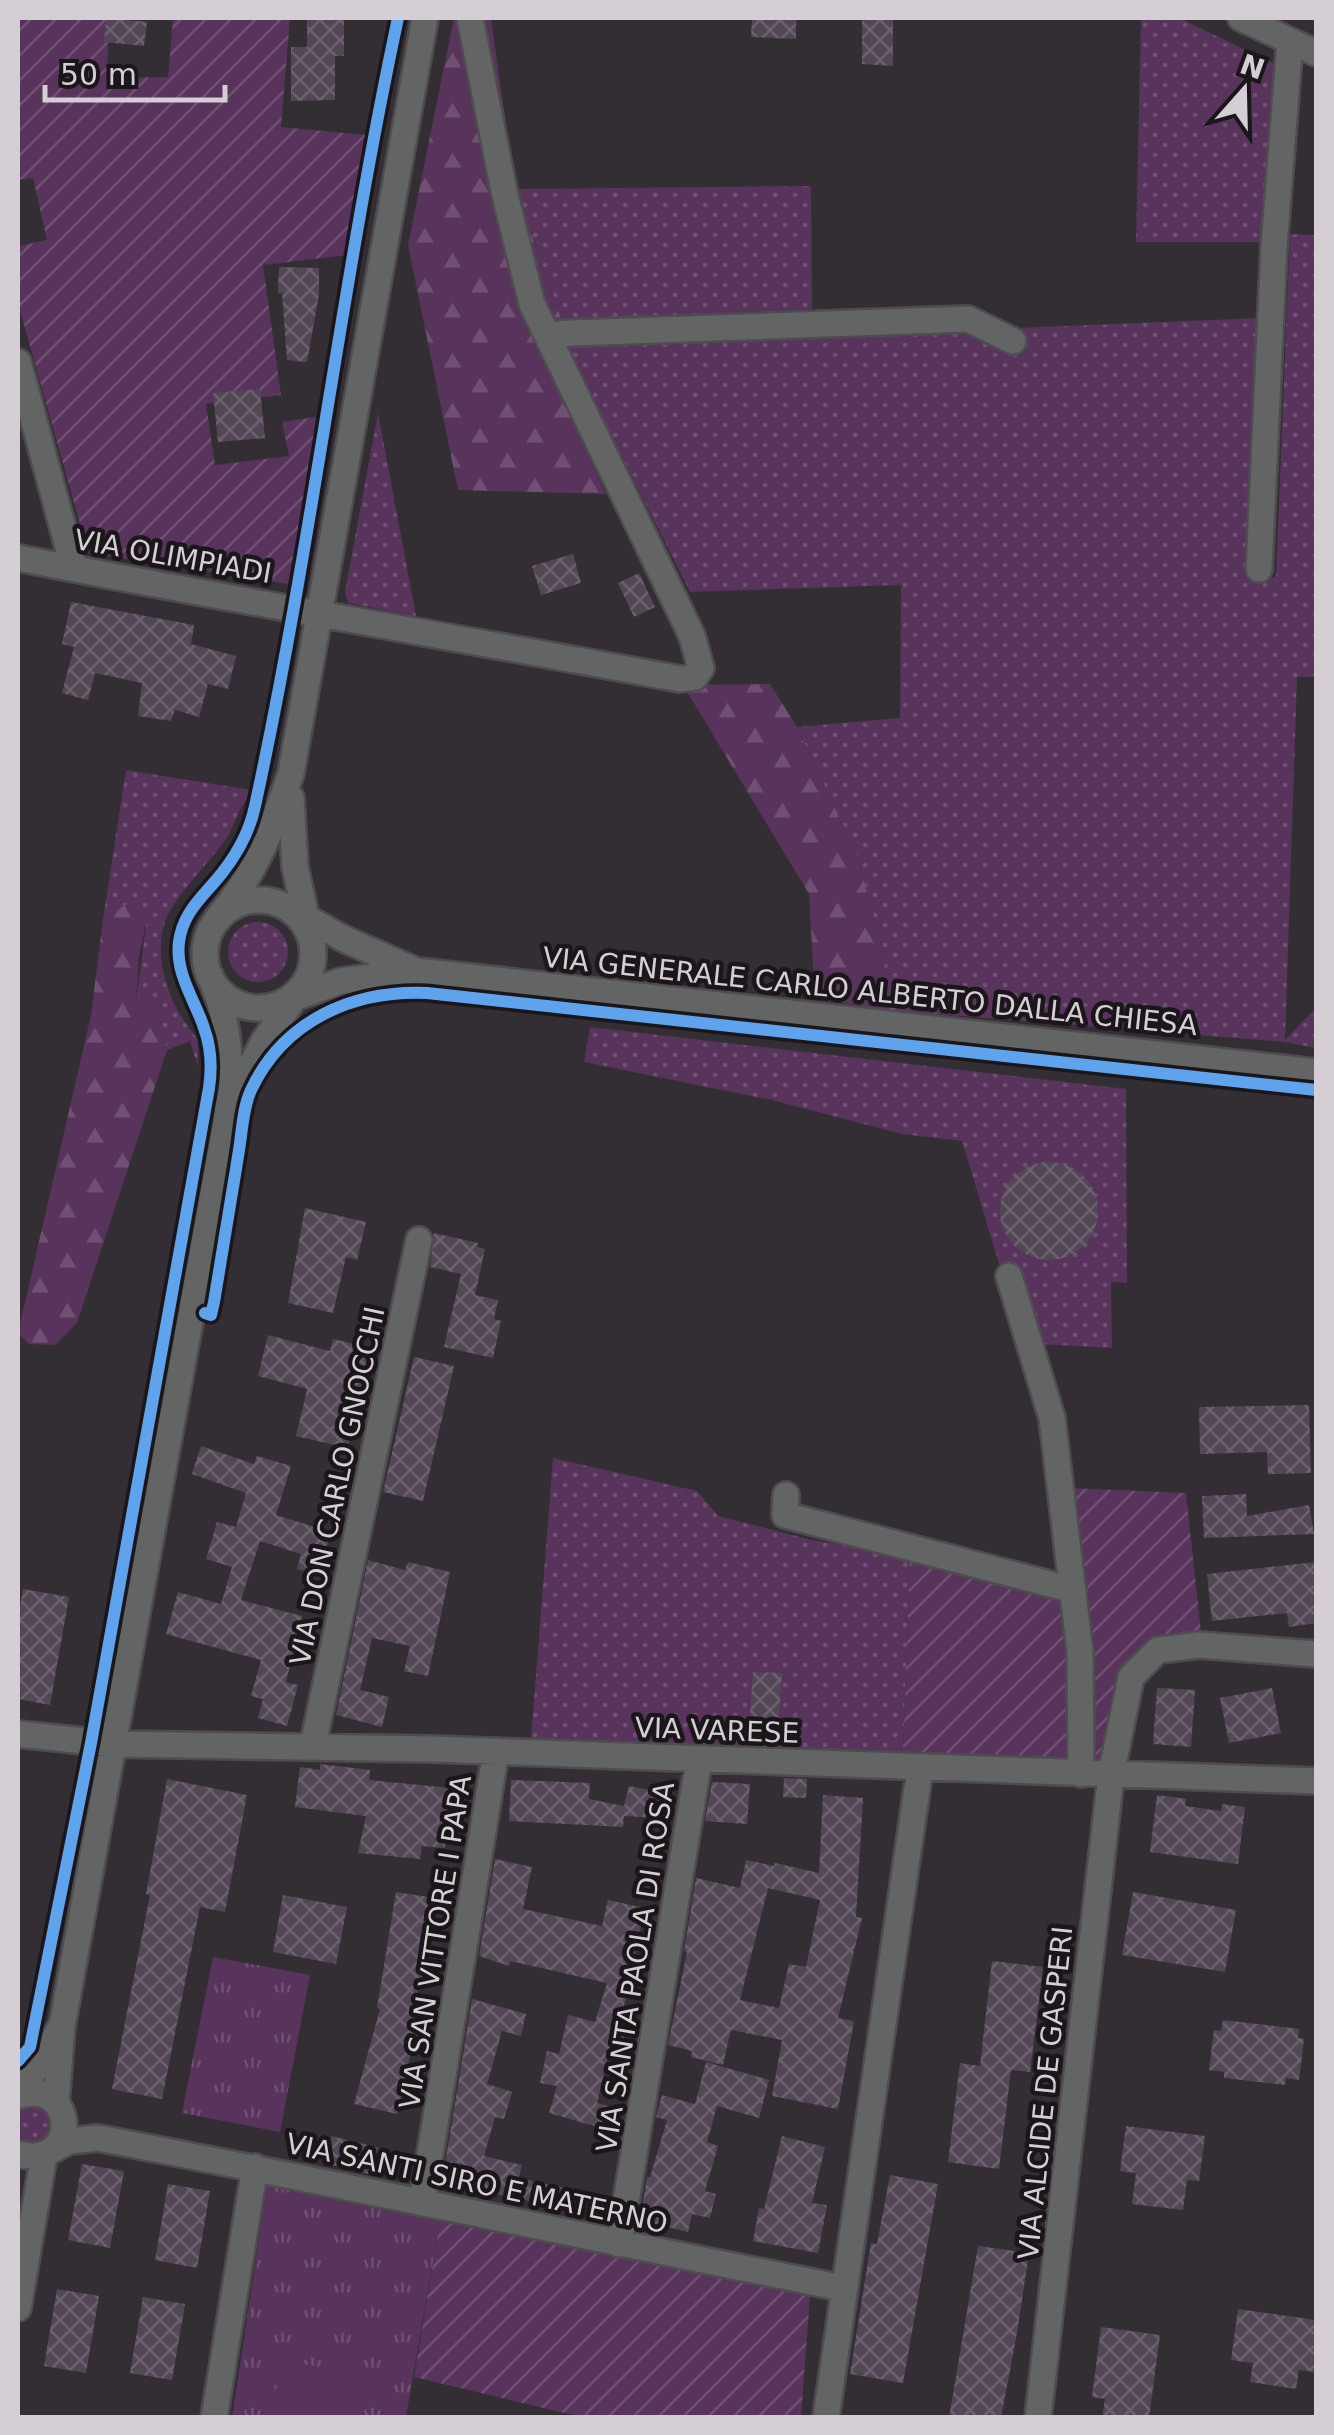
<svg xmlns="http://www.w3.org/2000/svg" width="1334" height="2435" viewBox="0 0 1334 2435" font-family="'DejaVu Sans',sans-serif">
	<defs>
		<pattern id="grass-dots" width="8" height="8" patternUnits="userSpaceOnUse" patternTransform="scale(2.5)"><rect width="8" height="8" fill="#58335c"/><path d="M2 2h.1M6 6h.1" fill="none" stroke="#6f5072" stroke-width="1.8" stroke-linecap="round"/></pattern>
		<pattern id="forest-firs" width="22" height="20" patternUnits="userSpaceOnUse" patternTransform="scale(2.5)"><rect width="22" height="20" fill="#58335c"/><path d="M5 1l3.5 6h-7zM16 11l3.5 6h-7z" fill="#6f5072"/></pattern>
		<pattern id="park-tufts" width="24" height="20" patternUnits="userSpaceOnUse" patternTransform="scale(2.5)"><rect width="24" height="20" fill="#58335c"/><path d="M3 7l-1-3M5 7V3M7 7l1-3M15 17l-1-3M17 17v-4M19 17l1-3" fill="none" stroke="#6f5072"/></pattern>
		<pattern id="garden-furrows" width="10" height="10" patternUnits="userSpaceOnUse" patternTransform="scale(2.5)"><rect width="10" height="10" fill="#58335c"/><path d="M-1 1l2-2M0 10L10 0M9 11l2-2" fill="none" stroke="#6f5072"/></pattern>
		<pattern id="building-cross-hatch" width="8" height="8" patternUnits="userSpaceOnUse" patternTransform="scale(2.5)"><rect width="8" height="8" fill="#534755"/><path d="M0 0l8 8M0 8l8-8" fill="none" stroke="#6b606d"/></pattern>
	</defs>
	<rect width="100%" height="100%" fill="#332e34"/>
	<!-- grass -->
	<path fill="url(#grass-dots)" d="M1141,18h38l100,48 -17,176h-126z
		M811,186l1,123 -250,12 -47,-132z
		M1290,234l26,1v442h-19l-12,363 31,-32v40l-31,-6 -385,-31 -44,-158 -59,-126 103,-9 1,-133 -211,7 -125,-249 409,-12 38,20 3,-23 246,-10 -4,261 19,-2z
		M378,413l38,203 -68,-13 -3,-11z
		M126,770l131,21c-21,14 -19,31 -33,51 -17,22 -38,43 -53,67 -24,40 -2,99 27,130v28l-8,-26 -23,9 -12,-51 -19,2 11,-82h-44z
		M228 952a30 30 0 1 1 60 0a30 30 0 1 1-60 0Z
		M590,1027l536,62 1,194 -16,-1 1,66 -75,-4 -34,-67 -41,-136 -60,-7 -130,-34 -188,-38z
		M553,1458l144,33 21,25 94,24 98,16 -7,196 -372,-13z
		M44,2103l11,27 -13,16 -21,-1 -3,-4v-34z"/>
	<!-- forest -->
	<path fill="url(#forest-firs)" d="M454,18h37l24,171 47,132 -26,16 70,157 -148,-4 -50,-245z
		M770,684l27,43 59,126 44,158 -85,-12 -6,-105 -126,-209z
		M127,904l20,15 -8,38 -3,43 19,-1 12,51 -90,273 -22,22 -26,-1 -11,-11 73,-318 12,-96z"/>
	<!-- park -->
	<path fill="url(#park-tufts)" d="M213,1957l97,18 -30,157 -98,-19z
		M267,2185l173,36 -34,196 -174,1z"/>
	<!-- garden -->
	<path fill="url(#garden-furrows)" d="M18,18h91l-2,60 61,-1 5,-59h117l-9,109 86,8 -19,120 -85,10 18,130 -75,9 9,61 74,-9 -7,-34 40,-6 -34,168 -200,-31 -70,-250v-57l29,-6 -14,-62 -15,2z
		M1069,1488l117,5 16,149 -81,36 -14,46 -7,37 -11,-1z
		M910,1556l158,40 6,163 -171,-7z
		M440,2221l370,75 -9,121h-220l-167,-40z"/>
	<!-- pitch -->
	<path fill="#58335c" d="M281,2360l87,16 -7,41h-90z"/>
	<!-- building -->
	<path fill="url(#building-cross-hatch)" fill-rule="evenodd" d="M106,18l41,4 -3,24 -40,-4z
		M307,18h37v38h-9v44l-44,1v-54h16z
		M752,18h44v21l-45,-2z
		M862,18h31v48l-31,-2z
		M279,267l40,1v26l-12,68 -20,-2 -5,-67h-4z
		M260,389l5,49 -47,4 -5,-49z
		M573,554l8,29 -40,12 -9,-29z
		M639,573l16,34 -21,10 -16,-34z
		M71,602l123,23 -3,19 45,12 -8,33 -20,-5 -9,33 -24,-7 -4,11 -33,-5 4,-33 -47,-10 -7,27 -26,-7 12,-46 -12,-3z
		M1000 1211a49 49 0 1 1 98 0a49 49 0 1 1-98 0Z
		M305,1208l61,14 -9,38 -11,-3 -13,56 -45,-10z
		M434,1233l44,10 -1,4 8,2 -10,46 23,5 -4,19 7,2 -8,37 -49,-11 17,-73 -31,-7z
		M268,1335l62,16 3,-12 36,8 -21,101 -52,-12 11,-47 -49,-13z
		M414,1357l40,9 -31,135 -40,-9z
		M1309,1405l2,68 -43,1 -1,-22 -67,2 -1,-47z
		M201,1446l53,18 3,-8 34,10 -15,49 55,17 -13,43 -21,-6 4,-15 -41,-13 -19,59 61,16 -16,66 12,3 -11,41 -29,-8 5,-19 -12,-3 10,-36 -95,-26 12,-42 43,12 11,-37 -26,-8 11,-37 19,5 10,-34 -54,-19z
		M1246,1494l1,22 62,-11 5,29 -110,4 -2,-42z
		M368,1560l37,10 3,-8 42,10 -22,104 -24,-5 6,-25 -38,-8 -12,52 29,7 -7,30 -46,-12z
		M1316,1562v61l-27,4 -2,-14 -75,8 -5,-47z
		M23,1589l46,8 -19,108 -32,-6v-80z
		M753,1672l29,1 -3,46 -29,-2z
		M1157,1688l38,2 -4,57 -38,-3z
		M1272,1688l9,45 -52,10 -9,-45z
		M320,1764l50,6 -1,10 81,8 -5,60 -23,-2 -2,13 -62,-6 8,-37 -71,-9 5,-40 20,3z
		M784,1778l23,1 -1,19 -23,-1z
		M167,1779l80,16 -22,117 -25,-5 -38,192 -50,-10 38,-194 -4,-1z
		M511,1780l79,3 -1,16 35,7 5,-20 35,7 -5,25 -35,-2 -1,11 -114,-6z
		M712,1782l38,2 -3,40 -42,-3z
		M823,1795l40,3 -7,119 6,1 -24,100 16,3 -16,88 -66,-13 10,-56 -51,-10 -8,35 -32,-8 1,-6 -24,-6 19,-93 -3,-1 12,-73 44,10 6,-28 28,6 1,-3 44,10zM768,1888l52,12 -14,67 -17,-3 -10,44 -39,-8z
		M1157,1795l29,4 -1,7 36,5 1,-7 23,3 -7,57 -88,-12z
		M495,1859l37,8 -9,42 79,17 6,-26 37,8 -12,54 4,1 -20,65 9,2 -5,20 -11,-3 -13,56 17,5 -6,22 -59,-17 8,-27 -17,-3 7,-32 12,3 9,-39 27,7 12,-39 -97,-22 -1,5 -30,-10z
		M396,1892l39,6 -13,82h-2l-11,48 13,4 -5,18 -5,-2 -15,66 -43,-10 26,-95 -3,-1z
		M1133,1892l103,18 -11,62 -103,-17z
		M283,1895l64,12 -11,57 -63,-12z
		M992,1961l51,6 -13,105 -19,-2 -12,99 -51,-7 12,-99 20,3z
		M472,1999l54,15 -5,22 -19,-5 -15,53 25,8 -8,27 -9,-2 -11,39 38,9 -3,13 57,12 -4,19 -99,-19 3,-13 -32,-7z
		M1223,2020l76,9 -1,9 6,1 -5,41 -13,-2 -1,7 -61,-7v-6l-15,-2 5,-40 7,1z
		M706,2062l63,18 -10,38 -42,-12 -10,36 11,4 -13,45 11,3 -6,24 -18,-4 -4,18 -48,-12 7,-43h3l17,-57 -11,-3 6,-22 33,9z
		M1126,2126l79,10 -6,45 -12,-1 -4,30 -51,-6 4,-31 -16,-2z
		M331,2136l57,14 -7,27 -57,-14z
		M782,2136l43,11 -13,56 15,2 -9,48 -65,-12 6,-33 5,1z
		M82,2164l42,7 -14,77 -42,-8z
		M890,2175l48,9 -35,199 -53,-9 21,-131 6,1z
		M168,2184l42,7 -13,77 -42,-8z
		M978,2246l51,7 -12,80 -16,85h-52z
		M57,2289l42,7 -13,77 -42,-7z
		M143,2297l42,7 -13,76 -42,-7z
		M1238,2309l78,11v52l-17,-2 -3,19 -46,-7 3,-19 -22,-3z
		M1101,2327l59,8 -11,83h-47l3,-19 -13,-2z"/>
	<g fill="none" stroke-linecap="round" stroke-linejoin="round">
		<!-- minor casing -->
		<g stroke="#4f4c50" stroke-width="30">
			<path id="minor" d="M1241,18l75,35
				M551,343l6,-9 15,-1 396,-14 45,22
				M18,362l56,207
				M18,558c220,43 441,80 662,121l15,-2 6,-9 -9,-32 -160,-332 -28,-113 -34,-173
				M1259,569l15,-322 16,-206
				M291,798l4,69 13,59
				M205 954a54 54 0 1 1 108 0a54 54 0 1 1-108 0Z
				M300,914l44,25 68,30
				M217,919c40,-47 54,-88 74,-146l134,-755
				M283,1002l58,-21 76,-10 899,101
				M234,1098l30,-57 32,-45
				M1009,1276l43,142 28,234 1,122
				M786,1495l-1,20 288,75
				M18,1734l96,10 318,5 884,32
				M313,1745l106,-505
				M20,2094l39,-64
				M18,2096c58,-20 64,74 0,58
				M56,2103l6,-77 165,-909c4,-50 4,-95 -17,-141
				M54,2149l15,-8 29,-3c249,47 496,101 745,150
				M422,2203l74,-452
				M619,2244l80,-484
				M18,2308l26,-153
				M214,2418l41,-251
				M826,2418l94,-650
				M1038,2418l73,-643 20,-98 27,-27 41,-5 117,9"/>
		</g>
		<!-- minor -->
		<use href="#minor" stroke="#636565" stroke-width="25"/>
		<!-- cycleway casing -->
		<g stroke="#1a161a" stroke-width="19">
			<path id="cycleway" d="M205,1313l6,2 3,-13c8,-50 17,-101 25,-152 3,-18 4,-43 12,-60 33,-70 102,-100 176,-97l889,97
				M18,2061l12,-14 61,-304 118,-655c3,-20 2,-41 -5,-60 -9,-28 -29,-54 -25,-86 4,-31 25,-46 43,-69 15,-19 28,-43 33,-67 57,-261 87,-527 143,-788"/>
		</g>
		<!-- cycleway -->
		<use href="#cycleway" stroke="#60a3ed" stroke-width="12"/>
	</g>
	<g text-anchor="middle" stroke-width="9" stroke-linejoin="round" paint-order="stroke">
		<!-- street labels -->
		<g font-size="28" fill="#d5cfd5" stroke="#1a161a">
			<text transform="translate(173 556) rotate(10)" y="10">VIA OLIMPIADI</text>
			<text transform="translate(870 991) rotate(6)" y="10">VIA GENERALE CARLO ALBERTO DALLA CHIESA</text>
			<text transform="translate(337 1486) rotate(-78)" y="10">VIA DON CARLO GNOCCHI</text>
			<text transform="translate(717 1730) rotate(2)" y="10">VIA VARESE</text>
			<text transform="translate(435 1942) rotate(-81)" y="10">VIA SAN VITTORE I PAPA</text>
			<text transform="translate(635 1967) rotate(-81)" y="10">VIA SANTA PAOLA DI ROSA</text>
			<text transform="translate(1045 2093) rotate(-84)" y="10">VIA ALCIDE DE GASPERI</text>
			<text transform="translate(477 2183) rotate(12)" y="10">VIA SANTI SIRO E MATERNO</text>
		</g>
	</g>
	<!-- border -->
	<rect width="1334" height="2435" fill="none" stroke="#d5cfd5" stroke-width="40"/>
	<!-- north arrow -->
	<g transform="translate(1244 90) rotate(20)" stroke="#1a161a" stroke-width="8" paint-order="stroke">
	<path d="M0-8L18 38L0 25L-18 38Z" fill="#d5cfd5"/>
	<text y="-15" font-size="28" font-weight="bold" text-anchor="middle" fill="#d5cfd5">N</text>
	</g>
	<!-- scale -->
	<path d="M45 85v15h180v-15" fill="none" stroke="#d5cfd5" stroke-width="5"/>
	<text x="60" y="85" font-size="30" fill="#d5cfd5" stroke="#1a161a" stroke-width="8" paint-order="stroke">50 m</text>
</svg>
